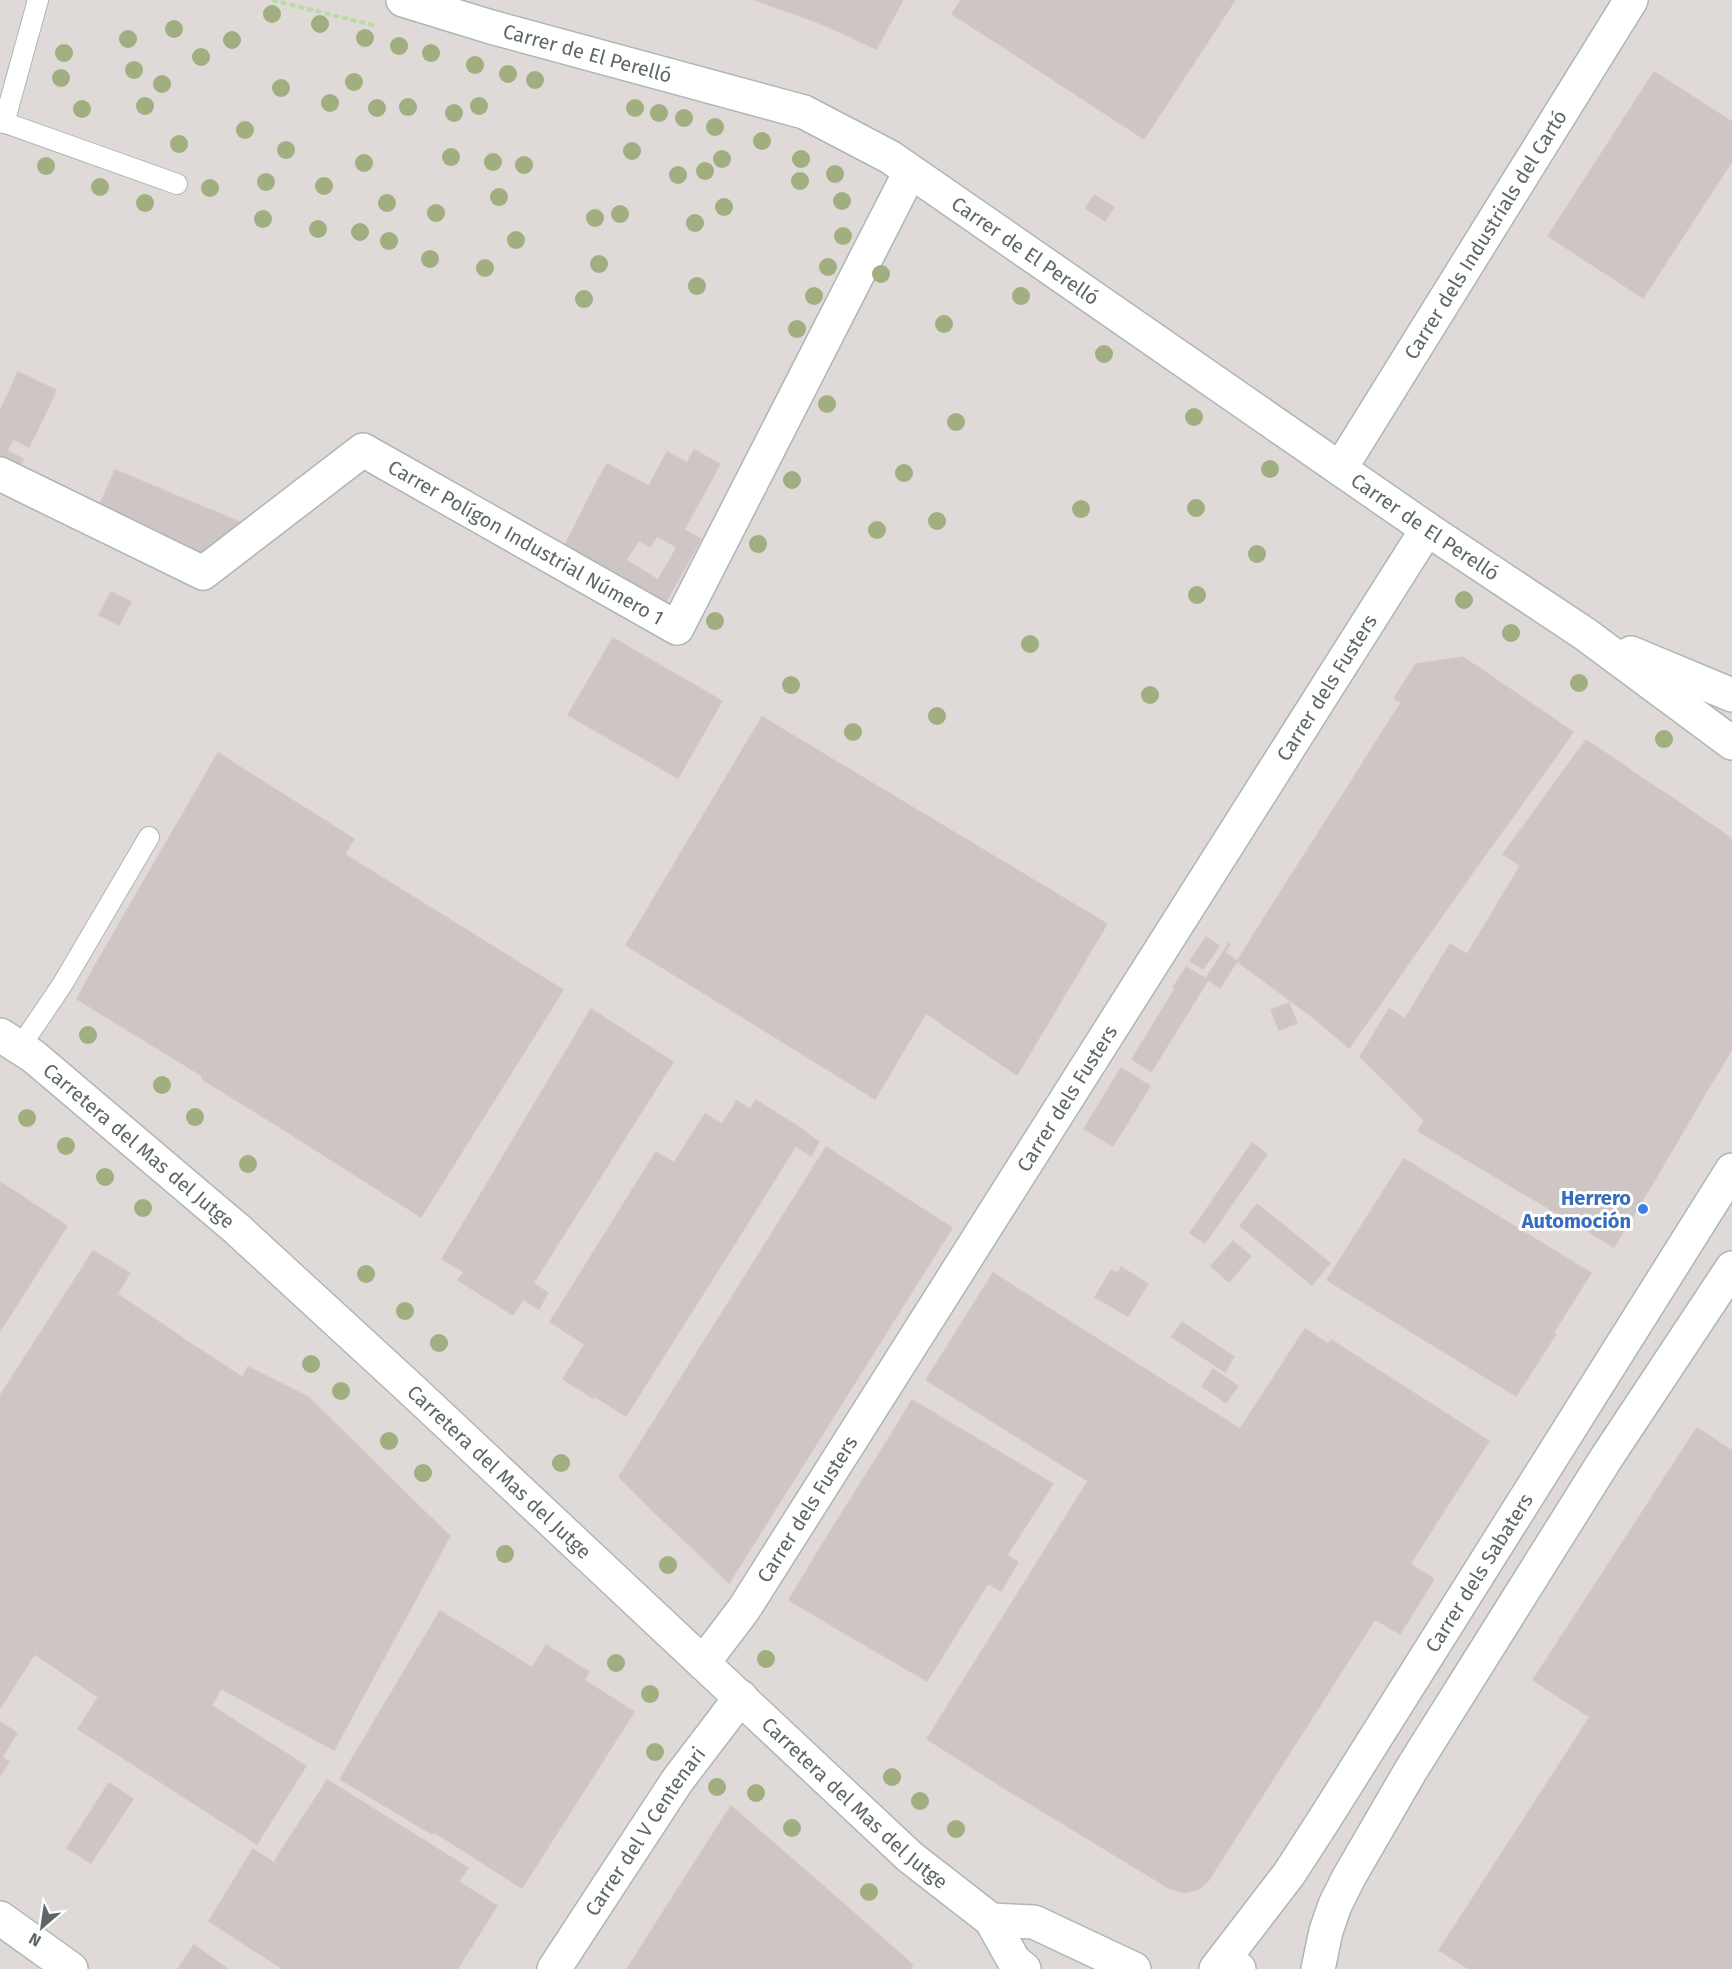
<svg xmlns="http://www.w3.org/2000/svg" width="1732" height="1969" viewBox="0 0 1732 1969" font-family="'Fira Sans',sans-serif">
	<rect width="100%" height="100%" fill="#f1e8e6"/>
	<!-- industrial -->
	<path fill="#dfd9d8" d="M0,0h1732v1969h-1732z"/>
	<!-- building -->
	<path fill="#cec5c5" stroke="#d6c5c4" stroke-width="1.5" fill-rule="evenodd" d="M755,0h79l8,33 -25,-11z
		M834,0h69l-27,49 -34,-16z
		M961,0h94l3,2 -13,19 -10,-6 -24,37 -59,-38z
		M1055,0h180l-91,139 -133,-87 24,-37 10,6 13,-19z
		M1654,72l78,50v39l-89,137 -95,-62z
		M1094,195l20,12 -9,14 -19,-13z
		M18,372l38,18 -7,16 -38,-18z
		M11,388l38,18 -20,41 -16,-8 2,-4 -15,-7v-17z
		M0,428l15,7 -13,26 -2,-1z
		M694,450l26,14 -36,66 -87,-48 10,-18 42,22 18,-34 20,11z
		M8,451l15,8 -4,11 -17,-9z
		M115,470l129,54 -41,34 -105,-49z
		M597,482l104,57 -38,68 -101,-56zM597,527l16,8 -8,14 -15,-9zM657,536l20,11 -19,33 -32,-20 13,-20 11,7z
		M597,527l16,8 -8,14 -15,-9z
		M111,592l20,10 -12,23 -20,-10z
		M613,638l109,63 -44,77 -110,-63z
		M1463,657l110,75 -39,55 -140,-89 22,-34z
		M1401,703l30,19 -7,11 -10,-6 -10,15 -20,-13z
		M762,717l345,207 -65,109 -70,-43 -23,39 -23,-16 -51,86 -249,-154z
		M1431,722l103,65 -59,82 -128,-81 37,-59 20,13 10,-15 10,6z
		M1586,740l36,24 -15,21 18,11 14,-20 44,29 -14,21 17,11 14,-20 32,22v170l-229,-155z
		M218,753l136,86 -129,205 -129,-80z
		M1622,764l17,12 -14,20 -18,-11z
		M1347,788l128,81 -59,84 -124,-79z
		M1683,805l17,12 -14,20 -17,-11z
		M344,854l219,136 -142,227 -135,-86 21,-35 -82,-52z
		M1520,866l212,144v39l-27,45 -237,-141z
		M1292,874l124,79 -67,95 -34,-29 -78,-58z
		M1206,937l13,9 -16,23 -13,-8z
		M1229,943l1,1 -5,8 12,9 -17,27 -14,-10z
		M1450,944l255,150 -45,77 -255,-152z
		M96,964l129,80 -21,33 -127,-78z
		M1186,967l22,13 -57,92 -19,-13 43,-70 -2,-1z
		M972,990l70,43 -25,42 -68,-46z
		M1289,1003l8,20 -18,7 -8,-20z
		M591,1009l82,53 -160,253 -55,-35 6,-8 -22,-13z
		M1389,1009l271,162 -46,76 -196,-116 6,-11 -64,-63z
		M225,1044l82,52 -21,35 -84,-52z
		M1121,1068l29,18 -37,60 -29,-17z
		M756,1100l49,31 -63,101 -49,-32z
		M737,1101l13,8 -151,243 16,10 -22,36 -30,-19 22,-35 -35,-22 106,-170 18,11 31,-49 17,10z
		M805,1132l14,10 -8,14 -15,-10z
		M1252,1143l15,11 -62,89 -15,-10z
		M826,1147l126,81 -223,355 -31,-30 17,-29 -45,-41 -17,28 -34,-34z
		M1404,1159l187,114 -37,59 -191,-109z
		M0,1182l67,44 -67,105z
		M693,1200l49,32 -116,184 -32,-20 21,-34 -16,-10z
		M1257,1204l73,59 -18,22 -72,-59z
		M1363,1223l193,111 -40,62 -189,-116z
		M1233,1241l18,15 -22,26 -18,-16z
		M93,1251l37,22 -13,21 42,28 -26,43 -81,-50z
		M1121,1267l27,17 -20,32 -33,-19 16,-27 7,3z
		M993,1273l247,156 65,-100 23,15 3,-4 158,101 -79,123 24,15 -34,55 -25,-15 -167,262 -9,8 -15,4 -15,-5 -168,-102 17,-26 -75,-47 145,-232 -162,-101z
		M533,1283l15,10 -9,16 -16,-10z
		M52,1315l81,50 26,-43 35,24 -116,185 -8,-5 -30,47 -13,-7 -27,43v-213z
		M1182,1322l52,35 -9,15 -53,-35z
		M194,1346l27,17 -221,345v-99l27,-43 13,7 30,-47 8,5z
		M221,1363l22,15 -117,222 54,32 -29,53 -32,-21 -21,33 -63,-43z
		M248,1367l60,30 -128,235 -54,-32z
		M1213,1369l25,17 -12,17 -24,-17z
		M308,1397l49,48 -153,274 -53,-34z
		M912,1400l141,84 -46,71 -69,-42 -16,27 -43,-26 40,-69 -25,-15z
		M1697,1428l35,23v518h-132l-122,-79 112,-173 -57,-37z
		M894,1430l25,15 -40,69 -27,-17z
		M357,1445l69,68 -21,23 -65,-62z
		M340,1474l65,62 21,-23 24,23 -116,214 -112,-61z
		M670,1483l45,41 -17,29 -45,-42z
		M852,1497l27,17 -26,43 -28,-17z
		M938,1513l80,49 -17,29 -13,-8 -61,98 -69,-40z
		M879,1514l43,26 -64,101 -69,-41 36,-60 28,17z
		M440,1611l93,57 -5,7 4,3 -100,156 -92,-55z
		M546,1645l43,27 -5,8 50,32 -14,22 -92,-59z
		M119,1664l85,55 8,-13 94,60 -49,78 -179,-115z
		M532,1678l88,56 -98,154 -88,-56z
		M943,1713l75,47 -17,26 -74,-47z
		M0,1722l17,11 -15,24 7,5 -9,14z
		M327,1780l141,88 -9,13 -140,-88z
		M109,1783l24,16 -42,64 -24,-15z
		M319,1793l178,113 -38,60 -179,-114z
		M731,1806l91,79 -23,34 -90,-79z
		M709,1840l90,79 23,-34 91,80 -3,4h-283z
		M253,1849l21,14 161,106h-152l-74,-48z
		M280,1852l179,114 -2,3h-22l-161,-106z
		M1478,1890l122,79h-131l-30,-19z
		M194,1945l34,24h-50z"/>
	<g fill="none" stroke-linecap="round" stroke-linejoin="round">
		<!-- lane casing -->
		<g stroke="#aeb6b6" stroke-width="22">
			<path id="lane" d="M0,121l177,63
				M4,123l34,-123
				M20,1047l42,-62 87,-148"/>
		</g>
		<!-- street casing -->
		<g stroke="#aeb6b6" stroke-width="36">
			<g id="street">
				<path id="s1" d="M403,0l88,27 313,85 86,45 537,372 158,105 147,109"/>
				<path id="s2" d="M1340,469l291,-469"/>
				<path id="s3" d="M0,474l203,99 160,-123 314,178 233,-456"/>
				<path d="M1631,653l101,42"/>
				<path id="s4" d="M703,1663l41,-54 683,-1080"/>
				<path d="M0,1918l71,51"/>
				<path id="s5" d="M554,1969l123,-188 64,-84"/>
				<path id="s6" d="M1216,1969l73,-95 33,-51 410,-653"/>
				<path d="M1318,1969l8,-38 9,-26 14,-28 62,-107 194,-310 127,-192"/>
			</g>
		</g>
		<!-- secondary casing -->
		<g stroke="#aeb8b7" stroke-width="36">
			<g id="secondary">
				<path id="s7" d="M0,1035l33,21 204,173 175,161 498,467 81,63 23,41 10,8"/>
				<path d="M991,1920l43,2 100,47"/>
				<path d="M1221,1969h18"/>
			</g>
		</g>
		<!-- path -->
		<path stroke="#b9dca4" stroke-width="4" stroke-dasharray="6 3" stroke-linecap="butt" d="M272,0l104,26"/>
		<!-- lane -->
		<use href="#lane" stroke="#fff" stroke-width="20"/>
		<!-- street -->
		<use href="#street" stroke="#fff" stroke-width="33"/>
		<!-- secondary -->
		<use href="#secondary" stroke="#fff" stroke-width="33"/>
	</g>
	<!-- trees -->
	<g fill="#a0ae80">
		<circle cx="272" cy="14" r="9"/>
		<circle cx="320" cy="24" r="9"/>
		<circle cx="174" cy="29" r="9"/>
		<circle cx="365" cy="38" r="9"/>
		<circle cx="128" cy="39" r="9"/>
		<circle cx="232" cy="40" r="9"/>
		<circle cx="399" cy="46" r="9"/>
		<circle cx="64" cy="53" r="9"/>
		<circle cx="431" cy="53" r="9"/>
		<circle cx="201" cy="57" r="9"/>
		<circle cx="475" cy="65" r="9"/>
		<circle cx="134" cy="70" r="9"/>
		<circle cx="508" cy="74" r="9"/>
		<circle cx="61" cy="78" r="9"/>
		<circle cx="535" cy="80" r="9"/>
		<circle cx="354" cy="82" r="9"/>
		<circle cx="162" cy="84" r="9"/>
		<circle cx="281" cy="88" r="9"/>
		<circle cx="330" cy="103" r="9"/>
		<circle cx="145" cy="106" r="9"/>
		<circle cx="479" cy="106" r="9"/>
		<circle cx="408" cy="107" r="9"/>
		<circle cx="377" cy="108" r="9"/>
		<circle cx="635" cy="108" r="9"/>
		<circle cx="82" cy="109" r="9"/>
		<circle cx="454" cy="113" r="9"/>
		<circle cx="659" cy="113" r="9"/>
		<circle cx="684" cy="118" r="9"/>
		<circle cx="715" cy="127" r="9"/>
		<circle cx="245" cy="130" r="9"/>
		<circle cx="762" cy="141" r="9"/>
		<circle cx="179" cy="144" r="9"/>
		<circle cx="286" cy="150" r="9"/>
		<circle cx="632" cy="151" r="9"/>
		<circle cx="451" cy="157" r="9"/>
		<circle cx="722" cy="159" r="9"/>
		<circle cx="801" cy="159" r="9"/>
		<circle cx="493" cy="162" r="9"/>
		<circle cx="364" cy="163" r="9"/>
		<circle cx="524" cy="165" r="9"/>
		<circle cx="46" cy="166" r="9"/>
		<circle cx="705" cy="171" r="9"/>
		<circle cx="835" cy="174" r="9"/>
		<circle cx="678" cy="175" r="9"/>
		<circle cx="800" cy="181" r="9"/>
		<circle cx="266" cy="182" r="9"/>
		<circle cx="324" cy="186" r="9"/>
		<circle cx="100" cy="187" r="9"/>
		<circle cx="210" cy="188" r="9"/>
		<circle cx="499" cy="197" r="9"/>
		<circle cx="842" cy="201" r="9"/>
		<circle cx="145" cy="203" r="9"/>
		<circle cx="387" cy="203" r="9"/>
		<circle cx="724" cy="207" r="9"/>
		<circle cx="436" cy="213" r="9"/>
		<circle cx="620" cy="214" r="9"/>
		<circle cx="595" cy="218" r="9"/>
		<circle cx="263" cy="219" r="9"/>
		<circle cx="695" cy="223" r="9"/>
		<circle cx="318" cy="229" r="9"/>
		<circle cx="360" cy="232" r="9"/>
		<circle cx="843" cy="236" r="9"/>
		<circle cx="516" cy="240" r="9"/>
		<circle cx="389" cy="241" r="9"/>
		<circle cx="430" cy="259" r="9"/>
		<circle cx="599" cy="264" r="9"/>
		<circle cx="828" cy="267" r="9"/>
		<circle cx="485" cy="268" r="9"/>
		<circle cx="881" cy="274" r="9"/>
		<circle cx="697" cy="286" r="9"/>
		<circle cx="814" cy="296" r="9"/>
		<circle cx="1021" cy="296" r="9"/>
		<circle cx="584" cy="299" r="9"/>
		<circle cx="944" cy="324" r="9"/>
		<circle cx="797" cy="329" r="9"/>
		<circle cx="1104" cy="354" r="9"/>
		<circle cx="827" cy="404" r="9"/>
		<circle cx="1194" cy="417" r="9"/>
		<circle cx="956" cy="422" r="9"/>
		<circle cx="1270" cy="469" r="9"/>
		<circle cx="904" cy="473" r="9"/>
		<circle cx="792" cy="480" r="9"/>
		<circle cx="1196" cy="508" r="9"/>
		<circle cx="1081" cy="509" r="9"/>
		<circle cx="937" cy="521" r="9"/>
		<circle cx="877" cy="530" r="9"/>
		<circle cx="758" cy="544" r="9"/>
		<circle cx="1257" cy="554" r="9"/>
		<circle cx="1197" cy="595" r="9"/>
		<circle cx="1464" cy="600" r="9"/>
		<circle cx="715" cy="621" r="9"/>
		<circle cx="1511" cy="633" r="9"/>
		<circle cx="1030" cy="644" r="9"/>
		<circle cx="1579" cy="683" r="9"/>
		<circle cx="791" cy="685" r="9"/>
		<circle cx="1150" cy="695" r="9"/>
		<circle cx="937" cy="716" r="9"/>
		<circle cx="853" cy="732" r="9"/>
		<circle cx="1664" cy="739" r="9"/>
		<circle cx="88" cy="1035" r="9"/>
		<circle cx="162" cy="1085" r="9"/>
		<circle cx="195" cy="1117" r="9"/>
		<circle cx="27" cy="1118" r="9"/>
		<circle cx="66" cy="1146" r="9"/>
		<circle cx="248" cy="1164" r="9"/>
		<circle cx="105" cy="1177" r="9"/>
		<circle cx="143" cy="1208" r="9"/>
		<circle cx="366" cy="1274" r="9"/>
		<circle cx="405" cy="1311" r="9"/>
		<circle cx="439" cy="1343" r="9"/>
		<circle cx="311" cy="1364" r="9"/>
		<circle cx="341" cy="1391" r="9"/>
		<circle cx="389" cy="1441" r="9"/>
		<circle cx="561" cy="1463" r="9"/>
		<circle cx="423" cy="1473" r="9"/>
		<circle cx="505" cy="1554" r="9"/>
		<circle cx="668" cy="1565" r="9"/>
		<circle cx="766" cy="1659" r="9"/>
		<circle cx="616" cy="1663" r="9"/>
		<circle cx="650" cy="1694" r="9"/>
		<circle cx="655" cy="1752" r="9"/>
		<circle cx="892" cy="1777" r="9"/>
		<circle cx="717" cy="1787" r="9"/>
		<circle cx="756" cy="1793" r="9"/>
		<circle cx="920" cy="1801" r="9"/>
		<circle cx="792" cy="1828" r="9"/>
		<circle cx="956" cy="1829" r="9"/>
		<circle cx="869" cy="1892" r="9"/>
	</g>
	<!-- markers -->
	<circle fill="#3f7fe0" stroke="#fff" stroke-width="2" cx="1643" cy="1209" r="6"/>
	<g text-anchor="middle" stroke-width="6" stroke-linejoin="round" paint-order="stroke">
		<!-- street labels -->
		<g font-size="20" fill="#5d6767" stroke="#fff">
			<text dy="7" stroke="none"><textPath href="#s1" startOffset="192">Carrer de El Perelló</textPath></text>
			<text dy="7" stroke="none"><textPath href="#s2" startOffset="276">Carrer dels Industrials del Cartó</textPath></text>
			<text dy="7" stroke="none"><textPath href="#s1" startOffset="678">Carrer de El Perelló</textPath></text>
			<text dy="7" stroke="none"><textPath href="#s1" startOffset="1164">Carrer de El Perelló</textPath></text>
			<text dy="7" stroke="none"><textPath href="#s3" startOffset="615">Carrer Polígon Industrial Número 1</textPath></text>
			<text dy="7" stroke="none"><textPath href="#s4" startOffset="1158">Carrer dels Fusters</textPath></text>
			<text dy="7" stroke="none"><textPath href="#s4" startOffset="672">Carrer dels Fusters</textPath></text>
			<text dy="7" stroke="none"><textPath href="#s7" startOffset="178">Carretera del Mas del Jutge</textPath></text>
			<text dy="7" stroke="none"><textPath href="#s7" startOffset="664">Carretera del Mas del Jutge</textPath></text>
			<text dy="7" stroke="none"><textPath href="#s4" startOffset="186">Carrer dels Fusters</textPath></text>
			<text dy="7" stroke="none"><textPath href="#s6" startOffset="476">Carrer dels Sabaters</textPath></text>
			<text dy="7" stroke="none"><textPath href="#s7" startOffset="1150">Carretera del Mas del Jutge</textPath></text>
			<text dy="7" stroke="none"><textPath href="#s5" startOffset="165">Carrer del V Centenari</textPath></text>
		</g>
		<!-- shop labels -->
		<g font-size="20" font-weight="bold" fill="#366cbe" stroke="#fff" text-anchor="end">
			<text x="1631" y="1205">Herrero<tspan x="1631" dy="23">Automoción</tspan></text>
		</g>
	</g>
	<!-- north arrow -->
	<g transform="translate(42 1927) rotate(209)" stroke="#ffffff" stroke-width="4.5" paint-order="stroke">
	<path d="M0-4.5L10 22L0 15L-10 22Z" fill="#5d6767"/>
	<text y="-9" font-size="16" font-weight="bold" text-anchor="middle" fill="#5d6767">N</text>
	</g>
</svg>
